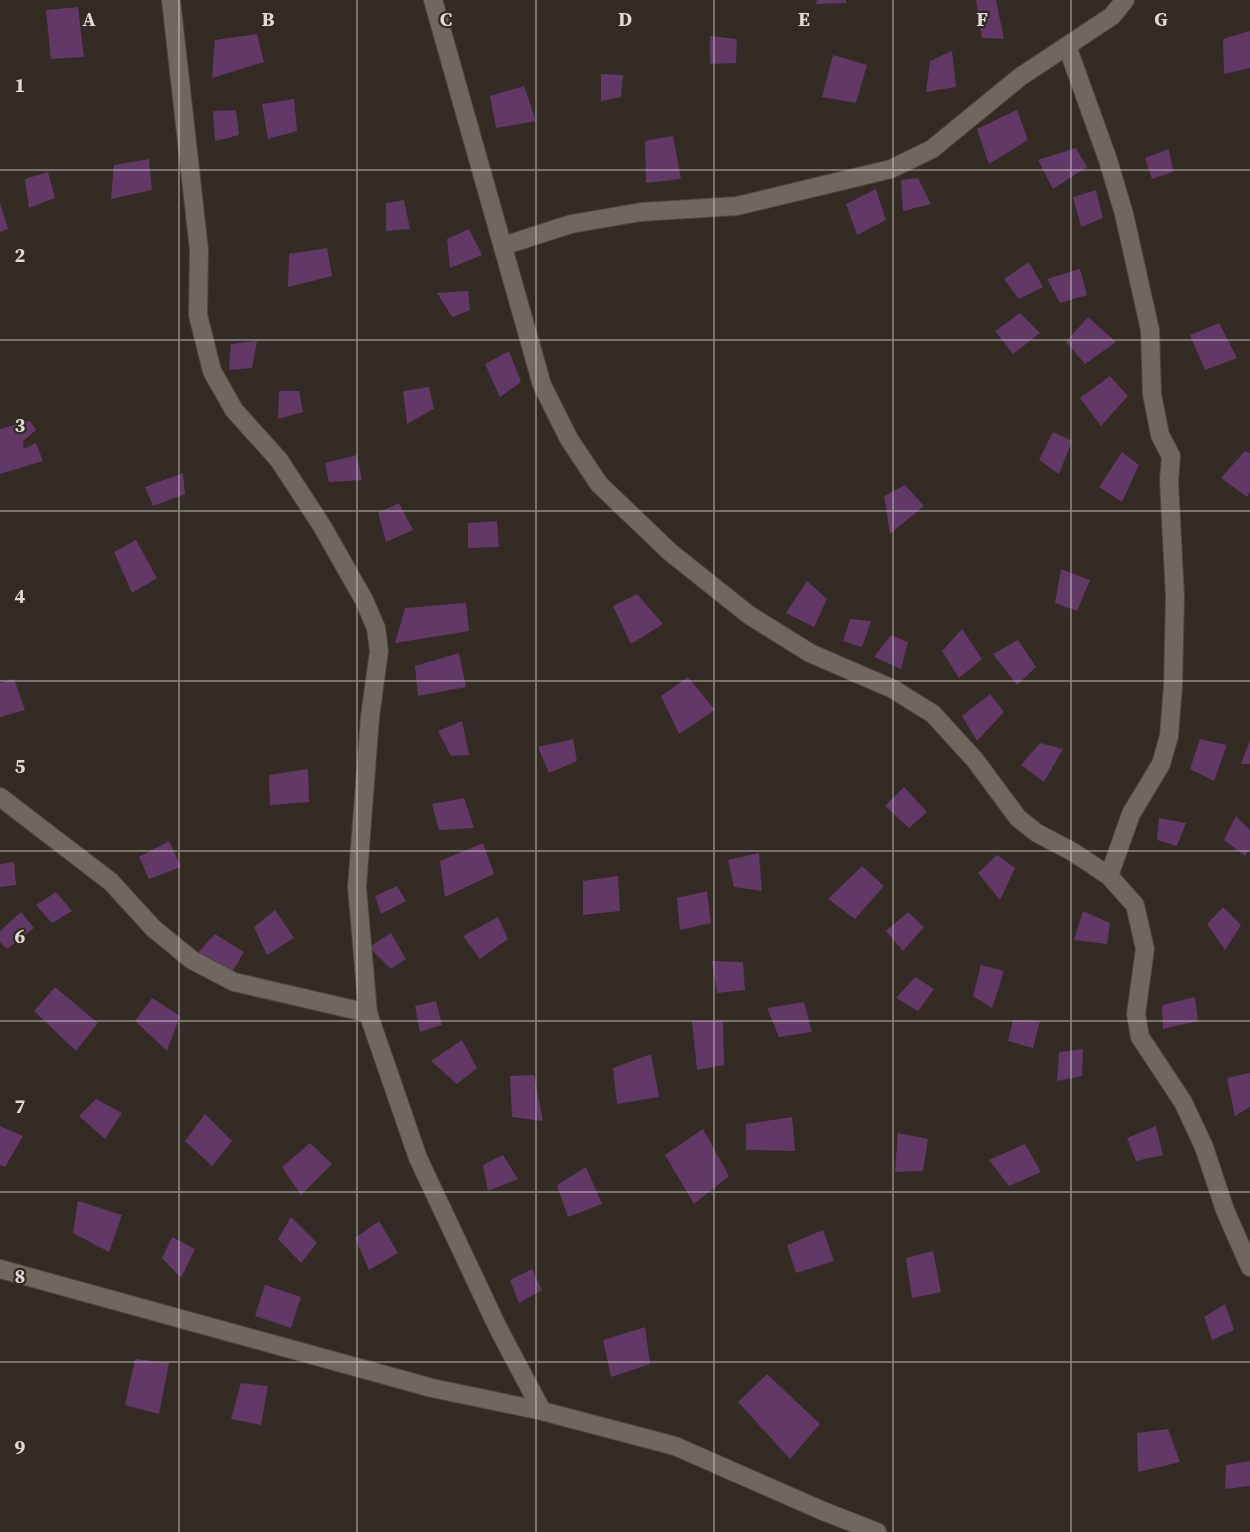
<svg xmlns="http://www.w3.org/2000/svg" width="1250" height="1532" viewBox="0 0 1250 1532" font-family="'Source Serif 4',serif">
	<rect width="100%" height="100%" fill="#332b24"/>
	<!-- building -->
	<path fill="#623866" d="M817,0h29v3l-30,1z
		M976,0h20l8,39 -22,-1z
		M78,7l6,50 -33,2 -5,-49z
		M1250,31v37l-26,6 -1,-35z
		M257,34l7,28 -52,16 3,-38z
		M710,36l27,3 -1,24 -26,1z
		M952,51l4,36 -30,5 4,-31z
		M833,55l34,10 -11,38 -34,-6z
		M601,74l22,1 -2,22 -20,4z
		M524,86l12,35 -40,7 -6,-32z
		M294,99l3,32 -29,8 -6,-35z
		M236,110l3,25 -24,6 -2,-30z
		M1017,110l11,30 -39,24 -12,-35z
		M673,136l8,43 -35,4 -1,-42z
		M1076,148l11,19 -34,22 -15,-29z
		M1169,149l4,23 -21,7 -7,-21z
		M149,159l3,31 -41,9 3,-34z
		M48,172l7,26 -26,10 -4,-29z
		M918,178l13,26 -28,7 -2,-31z
		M876,189l10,31 -29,15 -11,-31z
		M1096,190l7,28 -22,9 -8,-30z
		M404,200l6,29 -24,2v-28z
		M0,203l8,26 -8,3z
		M469,229l13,26 -32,13 -3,-29z
		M327,248l5,28 -44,11 1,-33z
		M1029,262l14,25 -24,12 -15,-20z
		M1080,269l7,26 -27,8 -13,-24z
		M468,291l2,19 -18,7 -15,-24z
		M1020,313l20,20 -27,21 -18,-23z
		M1088,317l28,25 -31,22 -19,-22z
		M1219,323l18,35 -32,12 -15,-35z
		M257,341l-5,27 -23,2 2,-26z
		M509,351l12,31 -21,15 -15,-33z
		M1110,376l18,20 -27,30 -21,-28z
		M429,387l5,22 -27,15 -4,-33z
		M279,391h20l4,21 -25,7z
		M30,421l6,9 -13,11 1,8 12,-6 7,18 -43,13v-45z
		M1053,432l19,9 -13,33 -20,-14z
		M1245,451l5,2v39l-3,5 -26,-19z
		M1122,452l17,13 -17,37 -23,-15z
		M357,455l5,25 -33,2 -4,-19z
		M183,473l2,21 -32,12 -8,-19z
		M905,485l19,21 -34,28 -6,-38z
		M399,503l14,27 -27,12 -8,-29z
		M497,521l2,26 -31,1v-25z
		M136,540l21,38 -25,15 -18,-41z
		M1061,569l29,11 -13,31 -22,-8z
		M807,581l20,18 -13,28 -28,-14z
		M637,594l26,30 -32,20 -18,-38z
		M466,603l3,28 -74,12 10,-35z
		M850,619l21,2 -9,26 -19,-6z
		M962,629l20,30 -23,19 -17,-27z
		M891,635l17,7 -7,27 -27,-12z
		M1018,640l18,27 -19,18 -24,-31z
		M459,653l7,34 -48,9 -3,-30z
		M688,677l27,33 -36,24 -18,-38z
		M14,679l11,31 -25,7v-34z
		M990,694l14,18 -27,29 -15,-25z
		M462,721l7,34 -18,1 -13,-25z
		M573,739l4,22 -28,12 -11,-26z
		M1200,739l27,6 -13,36 -24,-12z
		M1250,740v24h-9z
		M1040,743l23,6 -19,33 -23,-17z
		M308,769l1,33 -39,3 -1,-30z
		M904,787l23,25 -18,16 -24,-22z
		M464,798l10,30 -35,2 -7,-26z
		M1236,816l14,14v19l-5,7 -21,-16z
		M1159,818l27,5 -9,23 -20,-6z
		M169,841l12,26 -32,12 -10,-22z
		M483,843l11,31 -49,23 -5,-36z
		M759,853l3,38 -28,-4 -6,-27z
		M997,855l18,13 -15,32 -22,-27z
		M14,862l2,23 -16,2v-23z
		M862,866l22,20 -29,33 -27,-20z
		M618,876l2,35 -37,4v-34z
		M397,886l9,15 -25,13 -6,-18z
		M707,891l4,32 -31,7 -3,-32z
		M56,892l16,19 -20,12 -16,-18z
		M1223,907l18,18 -16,25 -18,-26z
		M275,910l19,28 -27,17 -13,-28z
		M1083,911l27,12 -3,21 -33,-4z
		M21,912l13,16 -27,21 -7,-7v-11z
		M908,912l16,15 -21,24 -17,-20z
		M498,917l10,22 -28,20 -17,-23z
		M391,933l15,26 -15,10 -22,-22z
		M215,934l29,18 -13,22 -35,-19z
		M712,961l31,1 2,28 -28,3z
		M981,965l23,6 -12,37 -19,-12z
		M915,977l19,12 -16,22 -22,-13z
		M55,987l43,36 -22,28 -42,-40z
		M1195,997l3,24 -35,8 -1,-24z
		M152,998l28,18 -13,35 -32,-30z
		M436,1001l6,24 -22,7 -5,-26z
		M804,1002l8,30 -33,5 -12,-29z
		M1013,1020l27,1 -7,27 -25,-7z
		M692,1021h31l1,44 -27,5z
		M462,1040l15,28 -20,16 -26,-23z
		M1083,1049l-1,27 -25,5 2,-29z
		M651,1054l8,43 -42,7 -4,-36z
		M1250,1073v34l-15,9 -8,-38z
		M534,1075l9,46 -31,-4 -2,-41z
		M96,1099l26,14 -17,26 -26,-23z
		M205,1114l27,27 -20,25 -27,-25z
		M792,1117l3,34 -49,-1v-26z
		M0,1126l23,10 -18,31 -5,-2z
		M1156,1126l7,29 -27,6 -9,-23z
		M703,1129l26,47 -35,28 -29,-49z
		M898,1133l30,6 -5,32 -28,1z
		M310,1143l22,21 -31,31 -19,-28z
		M1025,1144l16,28 -32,14 -20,-26z
		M503,1155l15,24 -30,12 -5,-26z
		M586,1167l16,37 -34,13 -11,-32z
		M78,1201l44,14 -13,37 -36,-19z
		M291,1217l26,26 -16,20 -23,-24z
		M379,1221l19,32 -29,17 -14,-32z
		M823,1230l11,31 -38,12 -9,-28z
		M172,1237l23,12 -14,29 -19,-20z
		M933,1251l8,41 -29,6 -6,-40z
		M532,1269l10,21 -23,13 -9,-23z
		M265,1285l36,12 -10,31 -36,-12z
		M1225,1304l9,26 -22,10 -8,-23z
		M645,1327l5,37 -39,13 -8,-37z
		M135,1359l34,4 -10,51 -34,-9z
		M767,1374l53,50 -30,35 -52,-57z
		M241,1383l27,3 -7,39 -30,-6z
		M1168,1429l12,33 -42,10 -1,-39z
		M1250,1461v25l-25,3 1,-24z"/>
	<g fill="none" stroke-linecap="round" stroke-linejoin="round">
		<!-- street casing -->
		<g stroke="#4e4741" stroke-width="20">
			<path id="street" d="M171,0l28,250 -1,65 14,56 22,39 45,50 43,66 42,74 12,28 3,23 -9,66 -13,170 11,126 50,145 80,170 44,83
				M433,0l109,385 27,54 30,45 71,68 79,63 61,38 83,36 40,25 42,46 43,58 19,15 36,19 36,24 26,29 10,44 -9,65 4,23 43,65 21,45 21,63 25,57
				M1067,46l41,114 16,54 26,116 2,64 8,41 11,21 -2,25 6,116 -2,89 -4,50 -8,28 -30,50 -22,62
				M503,246l68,-22 70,-12 96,-6 154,-37 41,-20 88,-72 92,-61 13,-16
				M0,797l111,85 42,46 39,32 42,22 134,31
				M0,1269l432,119 110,23 133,35 148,65 54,21"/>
		</g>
		<!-- street -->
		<use href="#street" stroke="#70675f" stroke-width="18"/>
	</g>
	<!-- grid -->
	<path fill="none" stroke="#dfdad6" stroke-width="1.5" stroke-opacity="0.55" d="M179,0v1532M357,0v1532M536,0v1532M714,0v1532M893,0v1532M1071,0v1532M0,170h1250M0,340h1250M0,511h1250M0,681h1250M0,851h1250M0,1021h1250M0,1192h1250M0,1362h1250"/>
	<g font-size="20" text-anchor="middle" font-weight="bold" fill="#dfdad6" stroke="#332b24" stroke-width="4.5" stroke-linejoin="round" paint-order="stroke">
		<text x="89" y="26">A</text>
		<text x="268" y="26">B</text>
		<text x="446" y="26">C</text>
		<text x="625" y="26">D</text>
		<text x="804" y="26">E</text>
		<text x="982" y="26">F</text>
		<text x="1161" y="26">G</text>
		<text x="20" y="92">1</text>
		<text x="20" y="262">2</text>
		<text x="20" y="432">3</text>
		<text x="20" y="603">4</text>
		<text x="20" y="773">5</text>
		<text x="20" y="943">6</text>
		<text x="20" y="1113">7</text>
		<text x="20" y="1283">8</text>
		<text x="20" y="1454">9</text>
	</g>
</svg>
